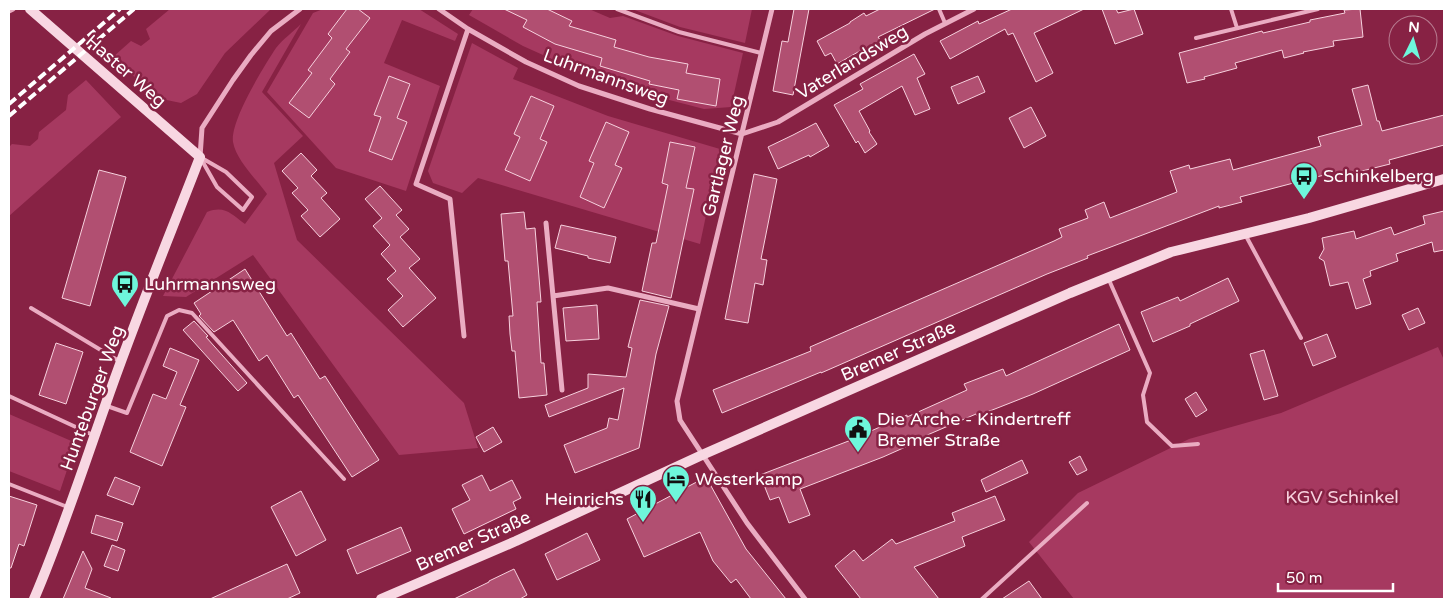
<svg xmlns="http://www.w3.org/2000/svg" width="1453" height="608" viewBox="0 0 1453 608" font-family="'Varela Round',sans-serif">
	<rect width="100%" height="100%" fill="#872244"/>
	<!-- green -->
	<path fill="#a63960" d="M170,9h101l-46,44 -28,41 -16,9 -24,-5 -44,-41 18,-16 10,5 9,-7 -4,-10z
		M323,9h96l39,25 -3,7 -53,-21 -18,43 56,23 -34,105 -70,-23 -69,-76 46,-79z
		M473,9h116l21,9 13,-2 55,20 65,17 -12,54 -27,2 -50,-13 -71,-23 -60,-27 -54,-31z
		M632,9h120l-7,34 -65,-16z
		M301,24l-39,68 41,44 -29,27 23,77 167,163 14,45 -79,7 -146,-200 -67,42 -23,-1 44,-84c18,-7 24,2 38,12l22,-30c-10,-14 -31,-34 -34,-52 -3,-21 31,-76 43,-94 7,-9 17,-16 25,-24z
		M472,43l46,25 -5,11 95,37 112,33 -20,95 -222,-66 -16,15 -29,-10 -5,-12z
		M86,80l35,37 -112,99v-69l3,-3 18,2 8,-7 1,-7 27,-22 2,-15z
		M1438,347l6,13v239h-370l-45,-57 49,-49 111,-54 92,-26z
		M9,414l67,29 -16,48 -51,-20z"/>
	<!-- building -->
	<path fill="#b14f71" stroke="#f7d1de" d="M347,9h11l12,9 -24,31 4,3 -20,27 5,5 -26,34 -20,-15 23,-30 -4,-3 24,-32 -4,-4z
		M504,9h43l25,12 -3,5 47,14 -2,7 35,10 39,7 -2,9 34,6 -4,27 -39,-7 2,-9 -30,-6 1,-3 -50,-15 2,-8 -47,-14 -32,-17 4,-7z
		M794,9h15l-16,86 -20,-4 9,-50 6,1z
		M880,9h55l-57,28 5,7 -15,8 -3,-4 -28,16 -6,-11 -6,3 -8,-15 33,-18v-1l14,-9 2,3z
		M1012,9h72l-50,24 19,40 -17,9 -23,-49 -5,2 -3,-6 -55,30 -10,-18 38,-20 1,3z
		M1102,9h14l2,4 16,-4 9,25 -28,10z
		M1360,9l3,28 -30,4 1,5 -31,6 1,1 -20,5 -2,-8 -47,13 2,5 -33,9 1,2 -18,4 -8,-30 83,-22 1,2 47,-11v-2l35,-7 -1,-3z
		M914,54l11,20 -8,4 13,31 -15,6 -13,-29 -43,25 11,20 -1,1 8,12 -12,9 -7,-12 -2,2 -22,-38 29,-16 -3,-5z
		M389,76l21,8 -13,34 10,4 -15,38 -23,-9 12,-34 -7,-2z
		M978,76l7,16 -27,12 -7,-17z
		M1368,85l9,36h2l3,10 62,-16v30l-55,15 1,4 -60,15 -2,-5 -88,23 2,5 -23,6v-2l-132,50 1,2 -41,16 -226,99v-1l-99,41 -9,-23 98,-39 -1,-4 244,-106 8,-4 -3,-8 29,-11 -3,-8 19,-8 6,16 67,-26 -7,-21 19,-6 1,4 40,-10 3,11 88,-24 -3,-9 44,-12 -10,-36z
		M531,96l23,10 -14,33 7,3 -17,39 -25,-11 15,-33 -6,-3z
		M1031,107l15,29 -22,12 -15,-30z
		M606,122l23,10 -14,33 7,3 -18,40 -24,-11 14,-34 -5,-2z
		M816,123l13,23 -19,11 -1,-2 -31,14 -10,-22 25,-12z
		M670,142l25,5 -9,41 8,1 -23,109 -29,-7 10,-48h4l12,-58 -6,-2z
		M301,153l16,17 -6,6 16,17 -6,5 19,21 -20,18 -19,-21 7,-6 -16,-17 6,-5 -16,-17z
		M99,170l27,7 -36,129 -28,-8z
		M754,174l23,5 -16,80 6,1 -4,25 -8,-2 -7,40 -23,-4z
		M380,186l22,24 -6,5 13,14 -9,8 20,22 -11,9 27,30 -33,29 -15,-17 15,-14 -16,-17 9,-8 -15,-17 9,-9 -17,-19 9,-8 -17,-19z
		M1444,211v39l-10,2 -2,-10 -36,12 2,7 -28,10 1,5 -8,3 8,25 -15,5 -8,-27 -18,4 -6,-25 -5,-3 5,-9 -2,-11 32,-7 2,8 35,-12 3,8 31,-11 -2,-8z
		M524,212l2,17 9,-1 6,74h-4l4,61h3l3,32 -28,3 -4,-47h-3l-2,-17 -1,-18h4l-5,-55h-3l-4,-47z
		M561,225l55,12 -6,26 -22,-5v-2l-33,-8z
		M245,269l42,67 4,-3 29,46 5,-3 54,84 -27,17 -54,-82 -4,3 -27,-43 -8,6 -26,-41 -19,12 -15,-16 2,-2 -7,-11z
		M1228,278l11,23 -49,23v2l-37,16 -12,-30 37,-15 2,4z
		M640,300l29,6 -13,48 -17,94 -64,25 -11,-28 43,-17 2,-10 9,2 6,-32 -75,29 -4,-12 43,-17v-14l38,3 6,-29 -4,-1z
		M597,305l2,34 -33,2 -3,-33z
		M1418,308l7,15 -16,7 -7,-15z
		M194,321l14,15 -2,1 41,46 -9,8 -55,-61z
		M1119,324l11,26 -97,44 -56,22 -1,-2 -58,25 1,2 -36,16 -83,32 10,26 -21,8 -10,-26 -9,3 -10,-25 112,-43 -1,-1 36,-16v2l60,-27 -3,-6 39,-15 3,7z
		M1327,334l9,23 -23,9 -9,-23z
		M56,343l27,9 -17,52 -27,-9z
		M170,348l29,12 -19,45 6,2 -24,59 -32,-14 23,-58 13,5 11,-27 -14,-6z
		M1264,350l14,46 -14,4 -14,-46z
		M1196,392l11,18 -11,7 -11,-18z
		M493,427l9,15 -18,10 -8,-15z
		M1080,456l7,14 -10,5 -8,-13z
		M1022,460l6,13 -42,19 -5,-12z
		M482,475l8,16 22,-11 9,18 -8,4 3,7 -52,25 -12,-25 18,-9 -8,-15z
		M115,477l25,10 -7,18 -26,-10z
		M706,477l40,72 40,50h-35l-15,-20 -5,4 -18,-22 -13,-29 -56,25 -17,-38z
		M301,491l25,49 -30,16 -25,-49z
		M9,496l28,9 -13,41 -5,-2 -8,24h-2z
		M995,496l10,24 -43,17 3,9 -51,21 25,32h-78l-26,-33 19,-16 9,11 29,-22 4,5 59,-23 -3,-8z
		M96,515l27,8 -6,18 -26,-8z
		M401,527l10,24 -54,23 -10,-24z
		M587,533l13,27 -43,20 -12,-26z
		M112,545l13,5 -7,21 -14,-5z
		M83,551l9,18 -7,19 26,10v1h-48z
		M287,564l13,29 -13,6h-77z
		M514,569l13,26 -7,4h-66l35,-17v-1z
		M1029,581l13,18h-40z"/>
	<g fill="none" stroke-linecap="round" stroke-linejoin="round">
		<!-- lane -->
		<path stroke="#eaacc2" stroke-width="4" d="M617,9l62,23 82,21
			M939,9l6,14
			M1231,9l6,19
			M1196,38l122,-29
			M200,157l26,15 26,25 -9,13 -26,-23z
			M1246,236l55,102
			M1109,280l41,93 -7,22 4,27 25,24 26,-2
			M31,308l88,53
			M9,396l84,39
			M107,406l20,7 40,-97 12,-6 13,3 152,166
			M9,484l61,24
			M982,599l105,-96"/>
		<!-- street -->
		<path stroke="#eaacc2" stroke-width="5" d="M439,9l29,20 58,33 53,24 71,23 92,25 36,-12 147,-88 49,-25
			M772,9l-95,392 3,19 67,103 58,76
			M9,11l4,-2
			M200,157l2,-29 31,-48 18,-25 20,-24 29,-22
			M546,223l7,73
			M464,336l-14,-137 -34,-15 52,-155
			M562,390l-9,-94 55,-8 91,21"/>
		<!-- secondary -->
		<path stroke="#f8d7e2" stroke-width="10" d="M30,9l170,148c-32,83 -66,165 -95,249 -23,65 -44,130 -71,193
			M381,599l135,-58 186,-86 368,-162 101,-41 138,-34 135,-39"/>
		<!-- rail -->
		<path stroke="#fff" stroke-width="4" stroke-dasharray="9 4" stroke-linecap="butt" d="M9,104l111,-95
			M9,116l125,-107"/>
	</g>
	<!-- icons -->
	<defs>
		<g id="bus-pin" transform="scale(1.4375)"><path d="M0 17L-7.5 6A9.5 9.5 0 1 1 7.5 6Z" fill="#6ef6db" stroke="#872244"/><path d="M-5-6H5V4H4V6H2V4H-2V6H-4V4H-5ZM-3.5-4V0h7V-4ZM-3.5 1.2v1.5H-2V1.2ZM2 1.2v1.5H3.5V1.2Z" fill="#111"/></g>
		<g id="civic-pin" transform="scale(1.4375)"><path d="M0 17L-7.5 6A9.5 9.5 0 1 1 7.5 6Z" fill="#6ef6db" stroke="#872244"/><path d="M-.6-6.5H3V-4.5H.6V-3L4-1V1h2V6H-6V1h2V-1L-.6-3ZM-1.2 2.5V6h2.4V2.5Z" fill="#111"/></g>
		<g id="hotel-pin" transform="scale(1.4375)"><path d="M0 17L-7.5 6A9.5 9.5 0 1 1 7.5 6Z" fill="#6ef6db" stroke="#872244"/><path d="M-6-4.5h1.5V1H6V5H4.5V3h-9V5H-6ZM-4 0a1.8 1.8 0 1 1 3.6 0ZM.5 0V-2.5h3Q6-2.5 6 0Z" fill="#111"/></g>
		<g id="restaurant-pin" transform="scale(1.4375)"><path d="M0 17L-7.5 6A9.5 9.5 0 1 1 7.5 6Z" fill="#6ef6db" stroke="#872244"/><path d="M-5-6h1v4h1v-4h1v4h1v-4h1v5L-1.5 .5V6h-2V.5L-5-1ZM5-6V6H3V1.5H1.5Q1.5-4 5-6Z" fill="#111"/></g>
	</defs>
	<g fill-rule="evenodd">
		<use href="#bus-pin" x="1304" y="176"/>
		<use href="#bus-pin" x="125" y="284"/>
		<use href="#civic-pin" x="858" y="429"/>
		<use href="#hotel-pin" x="676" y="479"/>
		<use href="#restaurant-pin" x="643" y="499"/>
	</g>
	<g text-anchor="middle" stroke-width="5" stroke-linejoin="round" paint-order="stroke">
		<!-- street labels -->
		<g font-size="18" fill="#fff" stroke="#872244">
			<text transform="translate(852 62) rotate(-31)" y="6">Vaterlandsweg</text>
			<text transform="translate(126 71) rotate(41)" y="6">Haster Weg</text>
			<text transform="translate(606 77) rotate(20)" y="6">Luhrmannsweg</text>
			<text transform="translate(723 156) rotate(-76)" y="6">Gartlager Weg</text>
			<text transform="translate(898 351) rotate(-24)" y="6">Bremer Straße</text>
			<text transform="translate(92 398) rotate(-70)" y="6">Hunteburger Weg</text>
			<text transform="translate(473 541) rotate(-24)" y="6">Bremer Straße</text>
		</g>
		<!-- poi labels -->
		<g font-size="18" fill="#fff" stroke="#872244" text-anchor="start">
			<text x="1323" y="182">Schinkelberg</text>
			<text x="144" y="290">Luhrmannsweg</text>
			<text x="877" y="425">Die Arche - Kindertreff<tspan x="877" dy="21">Bremer Straße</tspan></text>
			<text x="695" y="485">Westerkamp</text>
			<text x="624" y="505" text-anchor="end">Heinrichs</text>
		</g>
		<!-- park labels -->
		<g font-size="18" fill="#f7d1de" stroke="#872244">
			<text x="1342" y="503">KGV Schinkel</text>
		</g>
	</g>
	<!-- border -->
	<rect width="1453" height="608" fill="none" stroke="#ffffff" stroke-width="20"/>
	<!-- north arrow -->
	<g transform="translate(1413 40) rotate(5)"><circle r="24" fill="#872244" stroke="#b77a8f"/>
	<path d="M0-4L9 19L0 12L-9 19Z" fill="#6ef6db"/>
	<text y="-8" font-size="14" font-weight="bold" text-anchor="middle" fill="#ffffff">N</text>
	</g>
	<!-- scale -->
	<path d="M1278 583v8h115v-8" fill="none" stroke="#ffffff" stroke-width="2.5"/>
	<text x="1286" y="583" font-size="15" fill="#ffffff" stroke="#872244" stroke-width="4" paint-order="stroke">50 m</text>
</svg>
